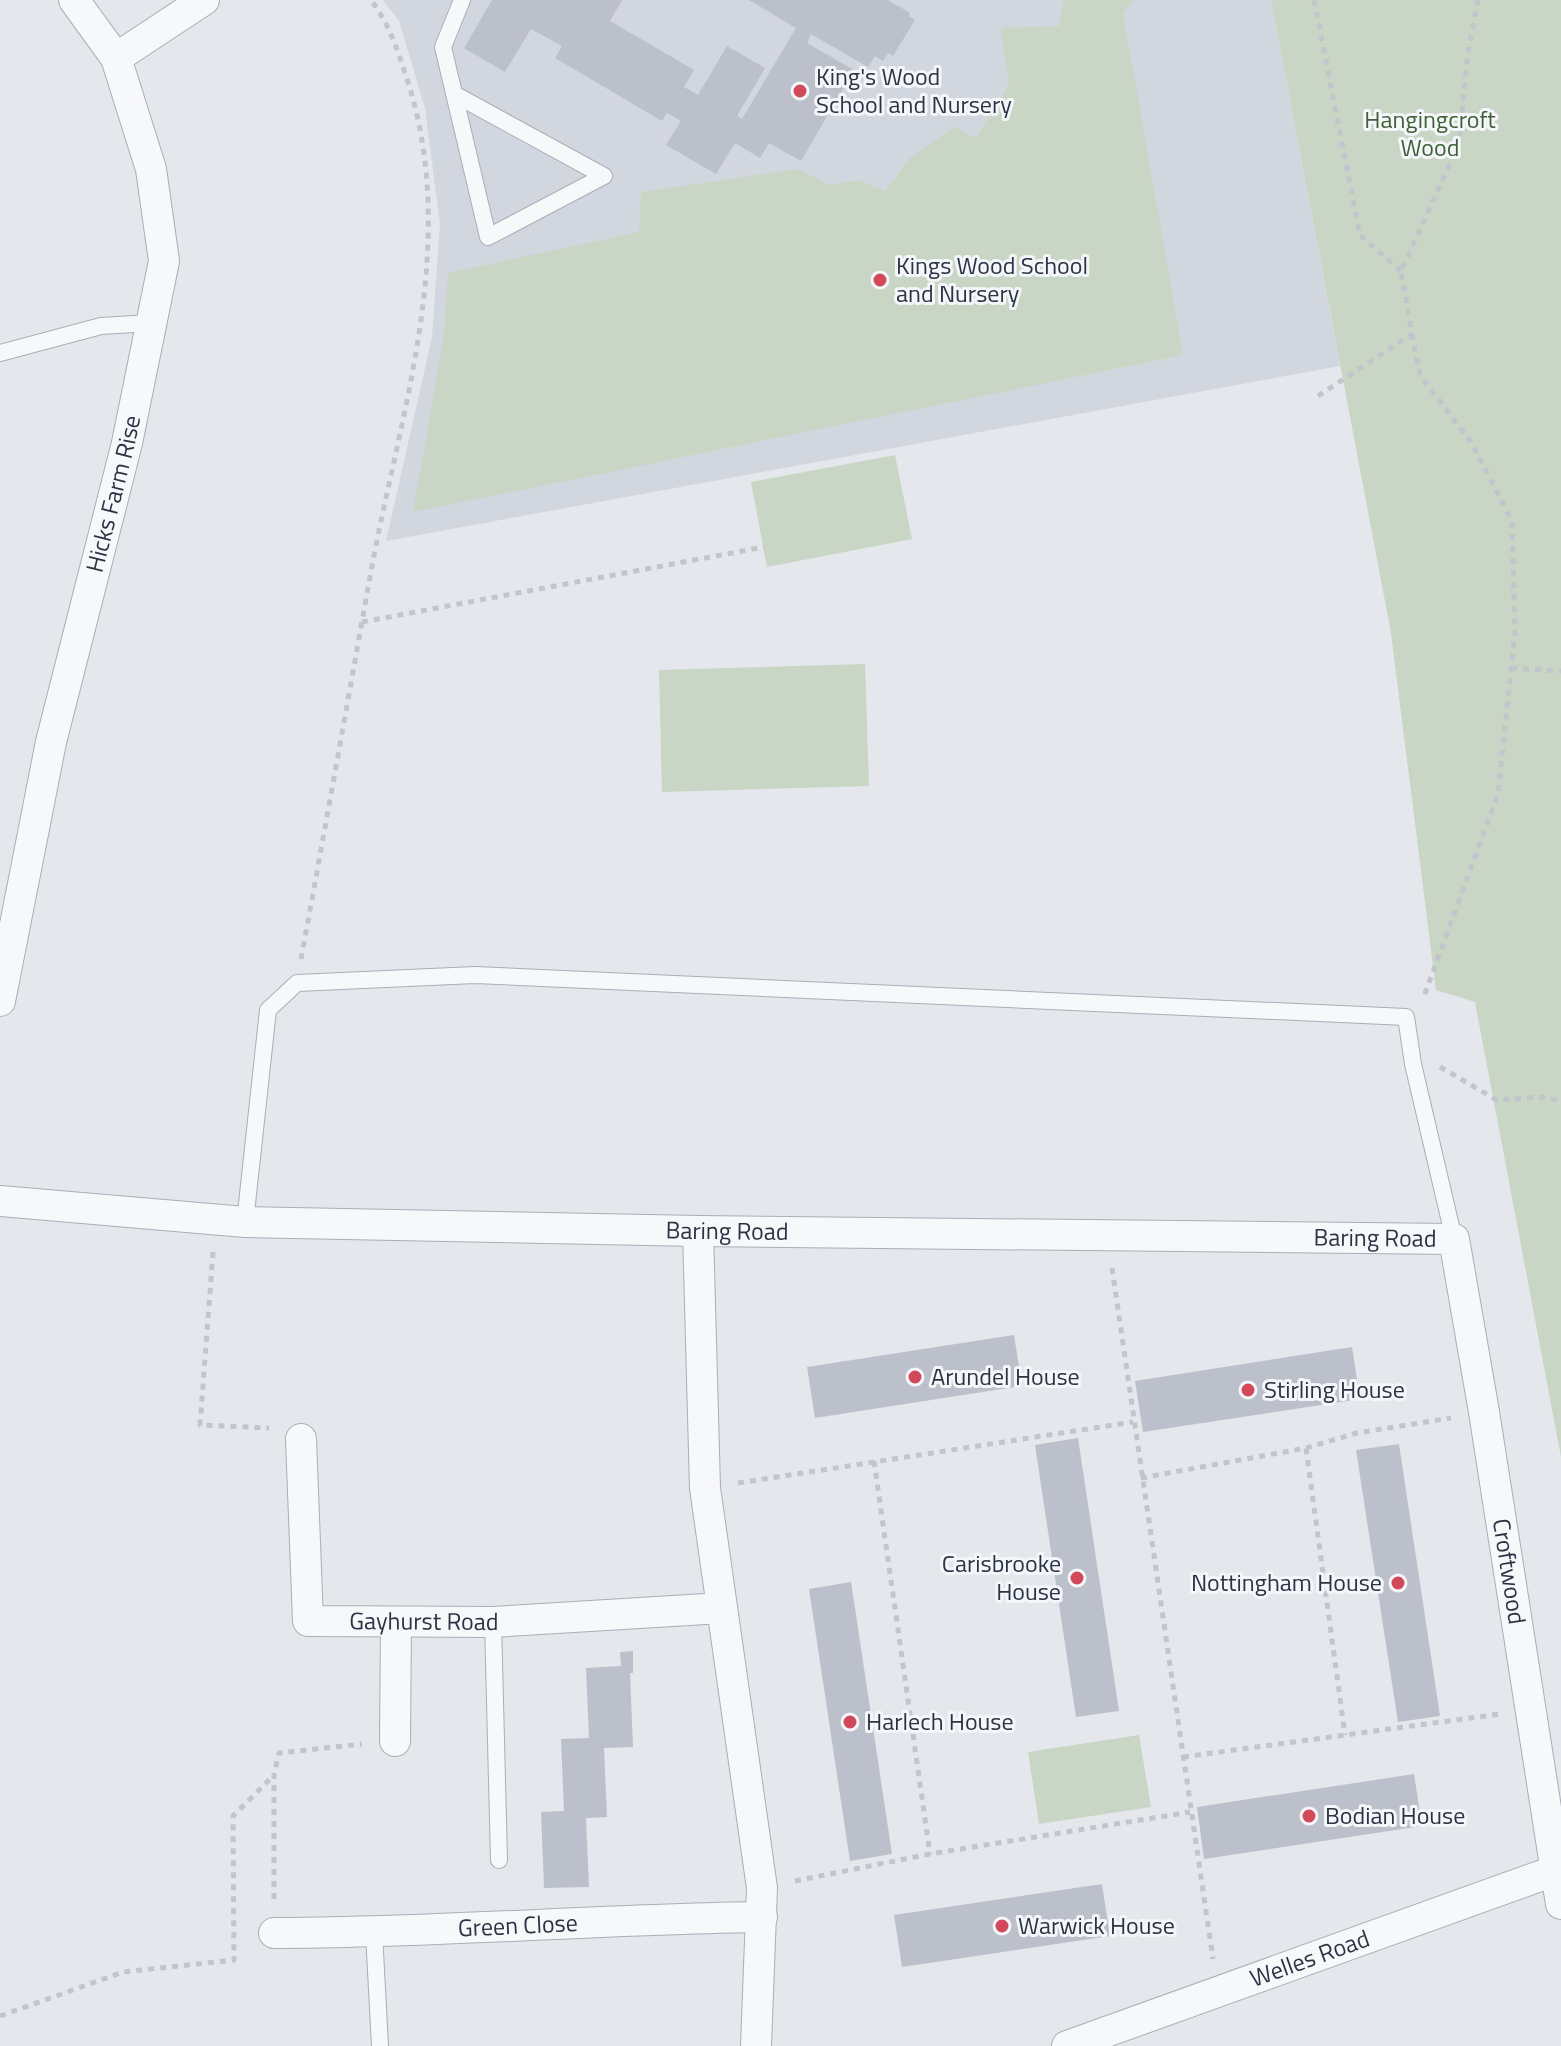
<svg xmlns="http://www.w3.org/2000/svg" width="1561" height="2046" viewBox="0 0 1561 2046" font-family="'Titillium Web',sans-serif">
	<rect width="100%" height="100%" fill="#e4e7ec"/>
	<!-- built -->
	<path fill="#d2d6de" d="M383,0h888l69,366 -954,175 46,-204 8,-113 -15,-116 -26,-87z"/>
	<!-- green -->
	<path fill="#c9d6c5" d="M1064,0h71l-12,13 60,342 -770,157 31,-177 4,-62 191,-41 2,-40 157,-23 32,16 27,-5 28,11 26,-34 44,-30 21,11 33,-53 -8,-57 58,-2z
		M1271,0h290v1457l-86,-455 -39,-12 -45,-357z
		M895,455l17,84 -145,28 -16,-85z
		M865,664l4,122 -207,6 -3,-122z
		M1139,1735l12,72 -112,17 -11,-72z"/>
	<!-- building -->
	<path fill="#bbc0ca" d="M492,0h130l-12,21 84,49 -10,17 14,8 29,-49 38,22 -28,48 5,3 54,-91 -47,-28h139l22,13 -1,3 6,4 -22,36 -5,-3 -5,8 -8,-5 -7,11 -57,-33 -4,9 47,27 -53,91 -32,-18 -9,15 -25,-15 -19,31 -50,-29 15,-24 -14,-8 -5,8 -107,-63 7,-12 -31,-17 -26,43 -41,-24z
		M1014,1335l8,51 -207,32 -8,-51z
		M1352,1347l8,52 -217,33 -8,-51z
		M1078,1438l41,273 -43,6 -41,-272z
		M1399,1444l41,272 -42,6 -42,-272z
		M851,1582l41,272 -42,7 -41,-272z
		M633,1651v22h-3l3,74 -29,1 3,69 -21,1 3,69 -45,1 -3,-76 23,-1 -3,-72 28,-1 -3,-70 35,-2 -1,-14z
		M1414,1774l8,52 -218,33 -7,-52z
		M1102,1884l8,52 -208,31 -8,-52z"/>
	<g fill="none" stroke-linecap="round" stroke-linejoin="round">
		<!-- service casing -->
		<g stroke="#a9aeb7" stroke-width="18">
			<path id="service" d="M454,94l150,82 -116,61 -45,-190 19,-47
				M0,353l101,-27 50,-3
				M245,1222l23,-212 29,-27 178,-8 931,42 7,47 41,175
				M493,1622l6,238
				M374,1933l6,113"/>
		</g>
		<!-- minor casing -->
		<g stroke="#a9aeb7" stroke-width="32">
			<g id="minor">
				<path d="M116,58l88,-58"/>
				<path id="s1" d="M0,1001l51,-259 76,-299 37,-182 -13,-92 -35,-111 -42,-58"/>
				<path id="s2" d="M0,1201l245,21 453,9 756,8 30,173 77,492"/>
				<path d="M698,1231l7,257 57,400 -6,158"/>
				<path id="s3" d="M301,1439l7,182 185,1 229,-14"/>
				<path d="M395,1741l1,-119"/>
				<path id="s4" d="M274,1933c163,0 325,-14 488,-16"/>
				<path id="s5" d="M1067,2046l487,-175"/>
			</g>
		</g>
		<!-- path -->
		<path stroke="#c2c5cb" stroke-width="5" stroke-dasharray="6 6" stroke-linecap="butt" d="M1314,0l46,235 41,36
			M1412,334l8,41 51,67 41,79 3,112 -17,161 -75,205
			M1318,396l94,-62 -11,-63 58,-127 9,-92 10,-52
			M362,622l402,-75
			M1511,668l50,3
			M301,959c24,-130 47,-259 70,-388 30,-162 90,-331 35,-495 -10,-30 -16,-50 -35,-76
			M1440,1067l57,33 45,-3 19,4
			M213,1252l-13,173 69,3
			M1112,1268l101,691
			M1306,1448l51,-15 94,-15
			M874,1461l56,393
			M1141,1478l165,-30 39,287
			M738,1483l395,-61
			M1183,1757l317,-43
			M795,1881l135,-27 260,-42
			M274,1899v-124l5,-22 83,-9
			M0,2016l123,-44 111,-12 -1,-144 41,-41"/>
		<!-- service -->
		<use href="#service" stroke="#f7f8fa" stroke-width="16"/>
		<!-- minor -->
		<use href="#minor" stroke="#f7f8fa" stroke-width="30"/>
	</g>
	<!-- markers -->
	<g fill="#d1495b" stroke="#f4f6f9" stroke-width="3">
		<circle cx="800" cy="91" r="8"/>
		<circle cx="880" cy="280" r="8"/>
		<circle cx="915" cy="1377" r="8"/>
		<circle cx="1248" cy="1390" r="8"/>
		<circle cx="1077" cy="1578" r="8"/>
		<circle cx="1398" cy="1583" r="8"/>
		<circle cx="850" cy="1722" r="8"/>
		<circle cx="1309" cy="1816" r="8"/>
		<circle cx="1002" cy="1926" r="8"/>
	</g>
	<g text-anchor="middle" stroke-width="6" stroke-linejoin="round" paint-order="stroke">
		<!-- poi labels -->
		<g font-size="24" fill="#2b3445" stroke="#f4f6f9" text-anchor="start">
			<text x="816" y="85">King's Wood<tspan x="816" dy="28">School and Nursery</tspan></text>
			<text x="896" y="274">Kings Wood School<tspan x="896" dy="28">and Nursery</tspan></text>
			<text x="931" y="1385">Arundel House</text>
			<text x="1264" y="1398">Stirling House</text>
			<text x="1061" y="1572" text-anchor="end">Carisbrooke<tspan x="1061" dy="28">House</tspan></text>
			<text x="1382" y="1591" text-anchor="end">Nottingham House</text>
			<text x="866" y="1730">Harlech House</text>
			<text x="1325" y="1824">Bodian House</text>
			<text x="1018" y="1934">Warwick House</text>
		</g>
		<!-- park labels -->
		<g font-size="24" fill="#3f6138" stroke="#f4f6f9">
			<text x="1430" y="128">Hangingcroft<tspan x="1430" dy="28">Wood</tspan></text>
		</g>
		<!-- street labels -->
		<g font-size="24" fill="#2b3445" stroke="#f4f6f9">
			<text dy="8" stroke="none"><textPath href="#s1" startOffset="520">Hicks Farm Rise</textPath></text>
			<text dy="8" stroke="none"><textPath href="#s2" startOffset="728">Baring Road</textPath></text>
			<text dy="8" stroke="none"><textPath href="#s2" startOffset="1376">Baring Road</textPath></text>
			<text dy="8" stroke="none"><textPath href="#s2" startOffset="1792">Croftwood</textPath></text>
			<text dy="8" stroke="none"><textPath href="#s3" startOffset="298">Gayhurst Road</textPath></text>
			<text dy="8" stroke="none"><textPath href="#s4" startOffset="244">Green Close</textPath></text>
			<text dy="8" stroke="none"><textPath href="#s5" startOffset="258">Welles Road</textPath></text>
		</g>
	</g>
</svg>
